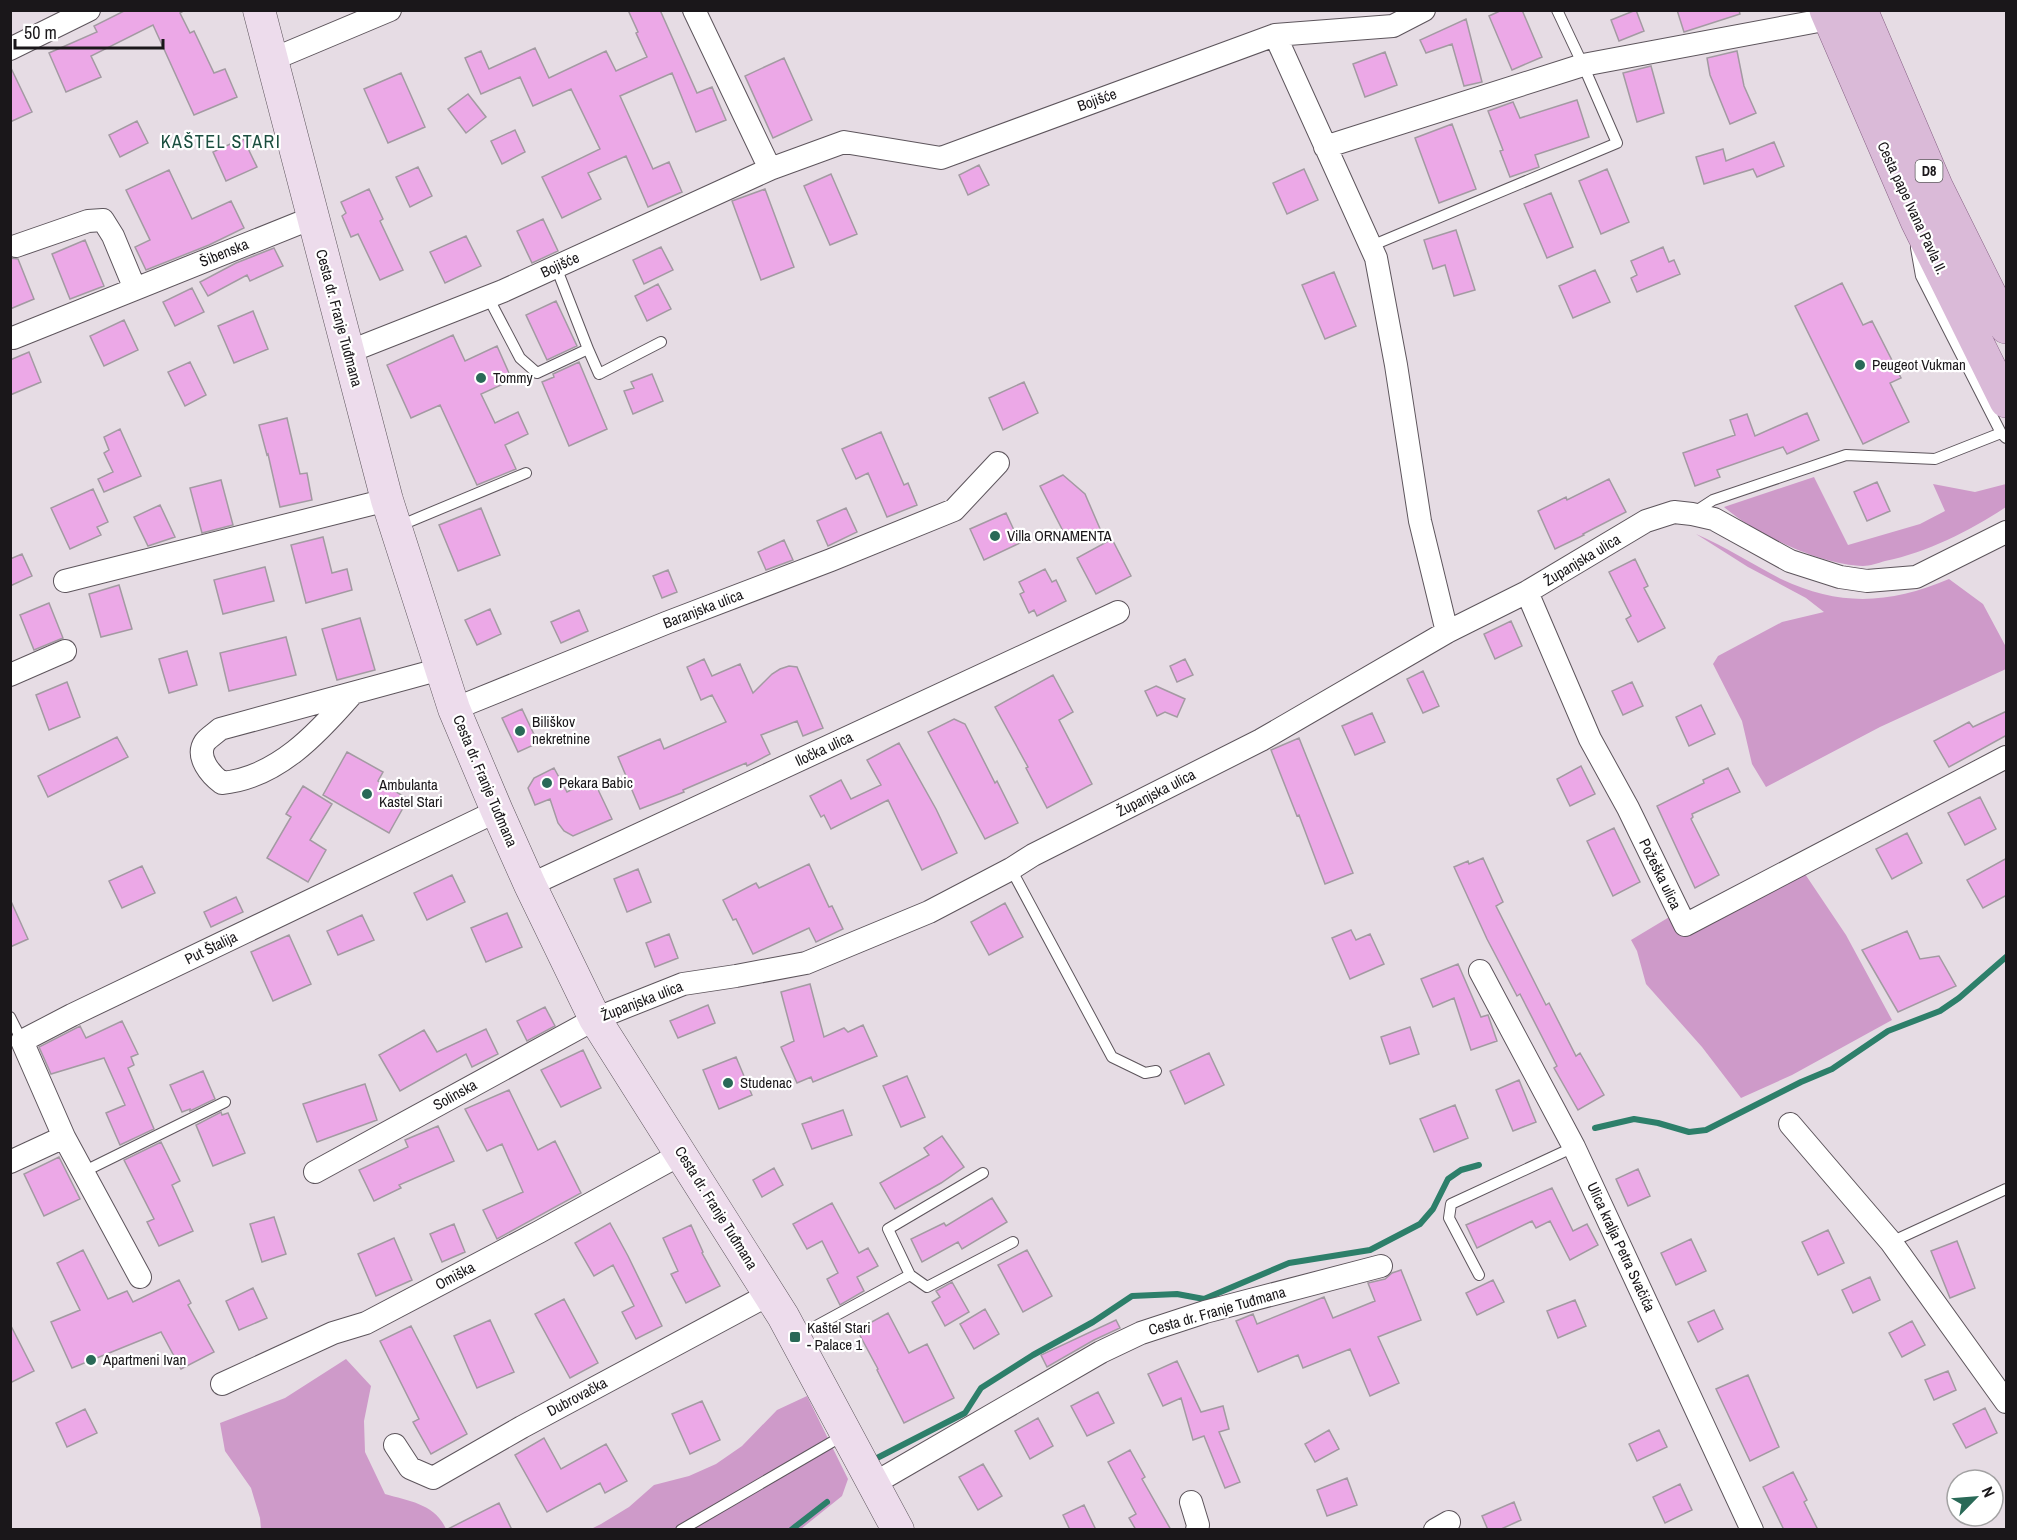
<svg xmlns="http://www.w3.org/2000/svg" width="2017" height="1540" viewBox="0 0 2017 1540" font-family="'Archivo Narrow',sans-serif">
	<rect width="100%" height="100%" fill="#e6dce4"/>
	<!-- green -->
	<path fill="#ce9ac9" d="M1814,477l34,68 72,-21 25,-13 -12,-27 42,8 31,-8v23c-37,24 -77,45 -121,54 -7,2 -15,5 -22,5 -42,-1 -108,-32 -139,-59z
		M1696,534c30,13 56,30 85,45 59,28 109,25 168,0l34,25 23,43v22l-126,58 -114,60 -14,-23 -10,-43 -29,-57 5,-8 64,-34 42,-10 -18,-14 -58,-31z
		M1803,871l43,64 46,85 -100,55 -51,23 -39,-51 -56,-63 -9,-33 -6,-11 40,-24z
		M346,1359l25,27 -7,35 1,31 20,42c24,7 50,10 61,35h-185l-1,-11 -9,-30 -26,-37 -5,-28 65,-25z
		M807,1396l41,83 -6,17 -41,33 -212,1 12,-6 28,-17 25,-22 35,-9 27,-12 26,-18 35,-36z"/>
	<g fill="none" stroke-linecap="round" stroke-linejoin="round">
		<!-- stream -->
		<path stroke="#2d7f6a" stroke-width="6" d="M1595,1128l39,-9 24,4 31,9 17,-2 95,-48 31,-13 56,-38 52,-20 19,-13 47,-41
			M877,1458l88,-45 16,-25 52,-33 60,-33 39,-26 45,-2 27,5 85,-36 81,-13 50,-26 13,-15 15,-30 13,-9 18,-5
			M791,1530l36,-28"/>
	</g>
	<!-- building -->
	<path fill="#eca8e7" stroke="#a39aa2" stroke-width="1.5" d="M126,10h59l-5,3 10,20 4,-2 20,42 11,-4 12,28 -43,18 -41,-90 -62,31 10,21 -35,15 -17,-39 48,-21 -3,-6z
		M628,10h32l37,83 15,-6 14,33 -30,12 -24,-59 -52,23 33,73 16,-7 13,30 -34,15 -22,-51 -38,17 13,26 -39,19 -20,-41 58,-28 -29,-60 -38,17 -13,-29 -39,17 -16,-36 16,-7 8,18 46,-21 14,30 57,-27 10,20 31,-14 -11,-24 2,-1z
		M1502,10h20l20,47 -30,13 -23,-54z
		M1636,10l8,21 -25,10 -8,-21z
		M1677,10h62l1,4 -56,18z
		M1466,19l16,63 -18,4 -12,-42 -26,9 -6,-13z
		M1737,51l7,35 12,27 -26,11 -20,-49 -3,-17z
		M1385,52l12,33 -32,12 -12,-33z
		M784,58l28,62 -39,18 -28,-62z
		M10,66l22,46 -22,10z
		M1651,66l13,47 -27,9 -14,-49z
		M401,73l24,54 -37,16 -24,-54z
		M468,94l18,23 -20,16 -18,-24z
		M1577,100l12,37 -54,18 4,12 -29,10 -10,-26 3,-1 -15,-39 25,-9 7,16z
		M137,121l11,22 -28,14 -11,-22z
		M1452,124l24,65 -37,14 -24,-65z
		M515,130l10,22 -23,12 -11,-23z
		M243,138l14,29 -31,14 -13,-29z
		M1774,142l10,24 -27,11 -4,-8 -49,15 -8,-27 27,-8 3,12z
		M979,165l10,20 -21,10 -9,-20z
		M418,167l14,29 -22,11 -14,-30z
		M1304,169l14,31 -31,14 -14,-31z
		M1607,169l22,53 -28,12 -22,-53z
		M169,170l23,49 39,-18 13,27 -35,17 -63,25 -11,-23 15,-7 -24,-50z
		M831,174l26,60 -27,11 -26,-59z
		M369,189l14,30 -3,2 23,49 -23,10 -22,-46 -7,3 -9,-21 4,-3 -5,-11z
		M765,189l29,78 -33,13 -29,-79z
		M1551,193l22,54 -26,11 -23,-54z
		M543,219l15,32 -26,12 -15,-32z
		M1456,230l19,60 -21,6 -9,-31 -12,4 -9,-29z
		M466,236l15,30 -36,17 -15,-31z
		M85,240l19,46 -34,13 -18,-45z
		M661,247l12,23 -29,14 -11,-24z
		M1663,247l6,15 5,-2 6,14 -43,18 -6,-14 6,-3 -6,-14z
		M274,248l9,18 -33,15 -3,-6 -39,21 -8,-14 36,-19z
		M10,258l8,1 16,40 -24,10z
		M1595,270l15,32 -37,16 -14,-32z
		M1334,272l22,54 -31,13 -23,-54z
		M1842,283l21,42 9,-4 29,57 -11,5 19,39 -46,22 -68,-138z
		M658,284l13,25 -24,12 -12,-25z
		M192,288l12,24 -29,14 -12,-24z
		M556,301l21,45 -30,14 -21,-45z
		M253,311l15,38 -34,14 -16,-37z
		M124,320l14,30 -34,16 -14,-30z
		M453,335l12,26 32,-15 15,34 -31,14 14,29 23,-11 10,22 -23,11 11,24 -39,16 -37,-80 -29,13 -24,-53z
		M29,352l12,30 -31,13v-35z
		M190,362l16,33 -21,11 -17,-34z
		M579,362l28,67 -38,17 -27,-64 12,-5 -1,-3z
		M652,374l11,27 -30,13 -9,-23 10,-3 -3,-6z
		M1024,382l14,31 -35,17 -14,-32z
		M1807,413l12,27 -32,14 -4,-7 -66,23 3,7 -25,9 -12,-33 52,-18 -5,-15 17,-6 8,22z
		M287,418l13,56 7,-1 5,27 -32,7 -12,-53 -1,1 -8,-30z
		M120,429l21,47 -37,16 -6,-13 15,-7 -9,-19 5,-3 -5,-13z
		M881,432l23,53 4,-2 9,22 -30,12 -19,-44 -12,6 -14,-30z
		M1063,475l22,19 16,37 -37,2 -24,-47z
		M1609,479l17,33 -43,22 1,1 -29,14 -17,-38 28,-14 1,3z
		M221,480l12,45 -31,8 -12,-45z
		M1877,482l13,29 -23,10 -13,-29z
		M93,489l15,33 -11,5 4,8 -31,14 -19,-41z
		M160,505l15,32 -27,9 -14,-29z
		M481,508l19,47 -42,16 -19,-46z
		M846,508l11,24 -29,14 -11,-25z
		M1006,513l14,30 -36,17 -14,-31z
		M323,537l9,36 15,-4 5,21 -46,13 -15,-58z
		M1112,539l19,37 -35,18 -19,-36z
		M784,540l9,20 -27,10 -8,-18z
		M22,554l10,22 -22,10v-27z
		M1635,559l13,27 -4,2 21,40 -27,14 -12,-23 5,-3 -22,-44z
		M265,567l9,34 -51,13 -9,-34z
		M1045,569l7,13 4,-2 10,21 -29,15 -3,-6 -5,3 -9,-19 4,-2 -5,-10z
		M668,570l9,22 -15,6 -9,-22z
		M119,585l13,44 -31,8 -12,-43z
		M49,603l14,35 -29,12 -14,-35z
		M490,609l11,25 -24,11 -12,-25z
		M579,610l9,21 -27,12 -10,-21z
		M360,618l15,52 -38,10 -15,-51z
		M1511,621l11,25 -27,13 -11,-25z
		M286,637l10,38 -67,16 -9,-38z
		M187,651l10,34 -28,8 -10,-34z
		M704,659l8,17 28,-12 13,29 19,-19 8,-5 9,-3 8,1 26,61 -20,8 -6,-15 -36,14 9,19 -23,12 -1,-3 -63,27 1,2 -44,17 -22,-52 42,-18 4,10 62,-27 -14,-27 -11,5 -14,-33z
		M1185,659l8,16 -16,7 -7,-16z
		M1423,671l16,35 -16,7 -16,-34z
		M1053,675l20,37 -14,8 33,64 -45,24 -21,-40 2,-1 -33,-60z
		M67,682l13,35 -31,13 -13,-35z
		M1632,682l11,24 -20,9 -11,-24z
		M1156,686l29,13 -8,18 -12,-5 -8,4 -12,-25z
		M1701,705l14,29 -26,12 -13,-29z
		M522,709l16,34 -20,9 -16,-34z
		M2007,711v24l-58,32 -15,-26 35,-19 4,5z
		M1372,713l13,29 -30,13 -13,-29z
		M954,719l11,5 30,59 2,-2 21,42 -33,16 -57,-107z
		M117,737l11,20 -80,40 -10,-21z
		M1299,738l54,135 -28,11 -26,-69 -2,1 -26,-66z
		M899,743l37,66 21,44 -35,17 -34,-70 -57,29 -7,-14 -3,2 -11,-21 31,-16 10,19 30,-14 -14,-25z
		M347,752l36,20 -5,9 30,18 -19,34 -66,-38z
		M1581,766l14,28 -25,12 -13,-27z
		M554,768l13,24 26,-13 19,40 -39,17 -9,-5 -6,-8 -8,-24 -15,6 -7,-17 6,-10z
		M1728,768l12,24 -48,22 1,3 -2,2 28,56 -24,13 -38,-82 47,-23 -1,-3z
		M303,786l29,18 -22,36 16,10 -18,32 -41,-24 24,-41 -5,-3z
		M1980,797l16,32 -31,16 -17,-32z
		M1614,828l26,54 -27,14 -26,-55z
		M1907,833l15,30 -30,16 -16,-30z
		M1483,858l20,44 -7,4 50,99 3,-2 27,53 4,-3 24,42 -26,15 -24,-42 3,-2 -37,-72 -3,2 -30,-57 -33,-72 14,-6 1,3z
		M2007,858v37l-24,13 -16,-28z
		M809,864l20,43 3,-1 11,23 -27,13 -7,-14 -56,26 -17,-35 -3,1 -10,-20 33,-17 3,5z
		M142,866l13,27 -33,15 -13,-27z
		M638,869l13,33 -24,10 -13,-33z
		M452,875l13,27 -38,18 -13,-27z
		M236,897l7,15 -32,15 -7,-15z
		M10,899l18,40 -18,8z
		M1005,903l18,34 -34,18 -18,-33z
		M507,913l15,34 -36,15 -15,-34z
		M362,915l12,25 -36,15 -11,-24z
		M1351,930l5,10 14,-6 14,30 -34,15 -18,-41z
		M1907,931l13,28 19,-3 17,30 -58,26 -36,-62z
		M669,934l9,24 -23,9 -9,-24z
		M289,935l22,49 -38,17 -22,-49z
		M1458,964l23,53 7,-2 9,26 -26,9 -17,-52 -21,9 -12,-28z
		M810,984l14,53 20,-9 4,4 15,-7 14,31 -64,26 -2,-5 -14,6 -16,-36 13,-6 -13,-49z
		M708,1005l7,18 -37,15 -8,-17z
		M545,1007l10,19 -28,15 -10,-20z
		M122,1021l16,33 -7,3 3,8 -6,3 26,61 -34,16 -14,-32 19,-8 -21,-47 -53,16 -12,-27 41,-21 6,12z
		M1410,1027l9,27 -29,10 -9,-27z
		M486,1029l12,25 -26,13 -6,-13 -66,37 -21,-36 45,-25 13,22z
		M583,1050l18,38 -40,19 -20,-37z
		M1209,1053l15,32 -39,19 -15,-33z
		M736,1057l16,38 -33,14 -16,-39z
		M203,1071l12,28 -25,12v-2l-8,3 -12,-27z
		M907,1076l18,41 -24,10 -18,-41z
		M1519,1080l17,42 -23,9 -17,-41z
		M365,1084l12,36 -60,22 -14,-38z
		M509,1090l29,60 17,-9 26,52 -84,46 -14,-29 40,-18 -21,-48 -15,7 -22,-42z
		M1455,1105l13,33 -34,14 -14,-33z
		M843,1110l9,25 -40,14 -10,-25z
		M221,1112l1,3 6,-2 17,40 -32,13 -17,-41z
		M438,1126l16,35 -55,24 2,3 -27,13 -15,-31 49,-23 -3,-7z
		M942,1136l22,31 -23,16 -46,26 -15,-26 49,-28 -5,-7z
		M161,1142l19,39 -8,4 21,46 -34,15 -12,-24 7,-3 -30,-59z
		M59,1157l21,42 -36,17 -20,-42z
		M774,1168l9,17 -21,12 -9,-17z
		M1638,1169l12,27 -22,10 -12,-27z
		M1552,1188l21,43 14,-7 11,21 -28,15 -20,-39 -14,7 -4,-7 -55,27 -11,-23z
		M992,1198l15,24 -45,27 -4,-7 -36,20 -11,-23 33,-16 2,3z
		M832,1203l27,50 9,-5 10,18 -21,11 7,14 -24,14 -13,-26 11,-6 -16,-32 -15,8 -14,-25z
		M274,1217l12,37 -24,8 -12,-38z
		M610,1223l18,33 34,70 -26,13 -14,-27 12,-6 -21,-41 -19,11 -19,-33z
		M454,1224l11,28 -23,10 -12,-28z
		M691,1225l12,27 -1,1 18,33 -34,17 -15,-29 7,-3 -15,-33z
		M1828,1230l16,33 -26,12 -16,-33z
		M394,1238l18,42 -36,16 -18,-42z
		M1691,1239l15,32 -30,14 -15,-32z
		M1957,1241l18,47 -25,10 -19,-47z
		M83,1250l25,49 19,-8 6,11 46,-22 12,23 -3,2 26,47 -33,17 -20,-37 -89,36 -21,-46 29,-12 -23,-47z
		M1027,1250l25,46 -29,16 -25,-47z
		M1401,1270l20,50 -43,17 21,46 -29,13 -20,-47 -47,19 -5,-13 -40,17 -22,-51 17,-7 4,10 67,-27 9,21 42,-17 -7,-18 17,-4 7,-6z
		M1870,1277l10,23 -27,13 -11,-23z
		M1493,1280l11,22 -27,13 -11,-22z
		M952,1282l17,30 -24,14 -13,-24 8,-5 -4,-6z
		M253,1288l14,30 -28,12 -13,-29z
		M564,1299l34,64 -28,15 -35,-64z
		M1575,1300l11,26 -28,12 -11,-27z
		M985,1309l14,25 -25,15 -14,-25z
		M1714,1310l9,19 -25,13 -10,-20z
		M888,1313l21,40 18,-9 27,54 -50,25 -27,-53 1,-1 -21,-39z
		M490,1320l24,52 -37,16 -23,-52z
		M1116,1320l4,8 -26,12 -47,27 -6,-12z
		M1912,1321l13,24 -23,12 -13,-24z
		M10,1324l24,47 -24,12z
		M411,1326l56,108 -36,20 -18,-32 6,-3 -39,-78z
		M1177,1361l24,51 22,-6 6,23 -10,3 21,50 -15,6 -21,-52 -11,4 -12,-42 -18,8 -15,-32z
		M1948,1371l8,19 -22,10 -9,-20z
		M1748,1375l31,72 -29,14 -34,-72z
		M1098,1392l16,31 -27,13 -16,-30z
		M702,1401l18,39 -30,14 -18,-40z
		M1985,1408l12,25 -31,15 -13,-24z
		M85,1409l12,24 -30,14 -11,-24z
		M1038,1418l15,28 -23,13 -15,-28z
		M1329,1430l10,19 -24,13 -10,-18z
		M1659,1430l8,17 -30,14 -8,-17z
		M544,1438l17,31 45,-25 21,37 -22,12 -5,-10 -53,29 -32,-57z
		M1130,1450l15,27 -3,2 29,51h-35l-7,-12 7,-4 -28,-52z
		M983,1464l19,32 -24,14 -19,-33z
		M1793,1472l14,28 -3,2 14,28h-34l-21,-43z
		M1347,1478l10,27 -30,11 -10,-26z
		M1680,1484l12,26 -27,13 -12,-26z
		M1514,1502l7,18 -22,10h-11l-6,-14z
		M499,1503l13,27h-66z
		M1084,1505l12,25h-26l-7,-15z"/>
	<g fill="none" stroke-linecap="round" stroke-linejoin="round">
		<!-- service casing -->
		<g stroke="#5d555c" stroke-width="12">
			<path id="service" d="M1371,246l246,-103 -34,-78 -26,-55
				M1916,248l5,28 80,157 5,5
				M556,267l32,82
				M488,297l32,61 17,15 51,-24 11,25 62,-32
				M1693,513l20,-13 133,-45 89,4 66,-26
				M399,526l127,-53
				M1011,869l101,188 33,16 11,-2
				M10,1017l12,24
				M83,1172l142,-70
				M983,1173l-95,56 22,46 17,12 86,-45
				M1891,1242l115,-53
				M1479,1275l-30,-57 2,-14 123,-57
				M796,1337l114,-62
				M681,1530l163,-95"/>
		</g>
		<!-- minor casing -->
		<g stroke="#5d555c" stroke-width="24">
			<path id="minor" d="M694,10l76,159
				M1275,35l101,223 20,107 24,156 27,111
				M10,49l79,-39
				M271,60l119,-50
				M1325,147l258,-82 246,-46
				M16,246l72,-25 15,-1 10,16 22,53
				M13,338l299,-120
				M348,352l155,-61 267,-122 74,-27 97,16 334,-123 118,-9 31,-16
				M65,581l322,-81
				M1527,592l63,147 38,69 57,117 321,-168
				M10,675l55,-24
				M352,694c-34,39 -75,84 -130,89 -11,-8 -27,-26 -17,-41 4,-5 11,-9 15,-13l221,-60
				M454,709l212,-86 165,-63 123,-50 44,-47
				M530,885l588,-273
				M1480,971l94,176 178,383
				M1790,1124l101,118 115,160
				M64,1137l76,140
				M10,1162l54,-25 -42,-96 50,-26 425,-204
				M315,1172l280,-153 88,-35 53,-8 70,-13 123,-51 82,-43 22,-14 228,-115 186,-108 80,-40 119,-71 28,-9 18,2 22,5 76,42 50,16 27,4 49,-4 90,-45
				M222,1384l111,-51 33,-10 173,-91 142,-78
				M395,1445l15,23 23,10 89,-51 248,-133
				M873,1484l228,-132 40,-19 64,-21 176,-46
				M1191,1502l7,23 -1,5
				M1435,1530l14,-8"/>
		</g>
		<!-- secondary casing -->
		<g stroke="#5d555c" stroke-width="33">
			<path id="secondary" d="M259,10l128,490 67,209 43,102 33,74 65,134 188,297 115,214"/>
		</g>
		<!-- primary casing -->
		<g stroke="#876385" stroke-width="34">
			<path id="primary" d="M1826,10l91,211 89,180
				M1861,10l75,176 70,141"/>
		</g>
		<!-- service -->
		<use href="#service" stroke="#fff" stroke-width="10"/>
		<!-- minor -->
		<use href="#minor" stroke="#fff" stroke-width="22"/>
		<!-- secondary -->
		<use href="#secondary" stroke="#eddcec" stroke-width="32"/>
		<!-- primary -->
		<use href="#primary" stroke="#dabad8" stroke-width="33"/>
	</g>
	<!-- markers -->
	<g fill="#296957" stroke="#fff" stroke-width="2">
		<circle cx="1860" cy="365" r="6"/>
		<circle cx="481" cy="378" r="6"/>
		<circle cx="995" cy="536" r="6"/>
		<circle cx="520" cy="731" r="6"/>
		<circle cx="547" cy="783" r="6"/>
		<circle cx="367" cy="794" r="6"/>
		<circle cx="728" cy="1083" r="6"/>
		<rect x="789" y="1331" width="12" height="12" rx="3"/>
		<circle cx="91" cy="1360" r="6"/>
	</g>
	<g text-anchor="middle" stroke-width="4.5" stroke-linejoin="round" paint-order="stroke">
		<!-- shield labels -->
		<rect fill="#fff" stroke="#5f5d5f" stroke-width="1.5" x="1915.5" y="160" width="27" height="22" rx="4.5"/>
		<g font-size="14" font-weight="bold" fill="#1a171a">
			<text x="1929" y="176">D8</text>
		</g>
		<!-- street labels -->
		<g font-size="15" fill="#1a171a" stroke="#fff">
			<text transform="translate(1097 100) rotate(-20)" y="5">Bojišće</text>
			<text transform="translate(1912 208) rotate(65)" y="5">Cesta pape Ivana Pavla II.</text>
			<text transform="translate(224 253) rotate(-22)" y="5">Šibenska</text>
			<text transform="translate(560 265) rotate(-25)" y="5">Bojišće</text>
			<text transform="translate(339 318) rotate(75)" y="5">Cesta dr. Franje Tuđmana</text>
			<text transform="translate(1582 560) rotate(-31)" y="5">Županjska ulica</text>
			<text transform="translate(703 609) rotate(-21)" y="5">Baranjska ulica</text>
			<text transform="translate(824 749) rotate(-25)" y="5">Iločka ulica</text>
			<text transform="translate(485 781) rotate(67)" y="5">Cesta dr. Franje Tuđmana</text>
			<text transform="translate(1156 793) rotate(-27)" y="5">Županjska ulica</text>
			<text transform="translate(1660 874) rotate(64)" y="5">Požeška ulica</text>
			<text transform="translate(211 948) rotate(-26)" y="5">Put Štalija</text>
			<text transform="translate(642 1001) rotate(-21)" y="5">Županjska ulica</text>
			<text transform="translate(455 1095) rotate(-29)" y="5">Solinska</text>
			<text transform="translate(716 1208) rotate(58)" y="5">Cesta dr. Franje Tuđmana</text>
			<text transform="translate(1621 1247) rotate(65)" y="5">Ulica kralja Petra Svačića</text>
			<text transform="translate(455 1276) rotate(-28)" y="5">Omiška</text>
			<text transform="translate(1217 1311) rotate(-16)" y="5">Cesta dr. Franje Tuđmana</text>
			<text transform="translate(577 1397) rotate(-28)" y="5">Dubrovačka</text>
		</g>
		<!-- poi labels -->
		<g font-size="15" fill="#1a171a" stroke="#fff" text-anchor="start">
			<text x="1872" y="370">Peugeot Vukman</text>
			<text x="493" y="383">Tommy</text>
			<text x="1007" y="541">Villa ORNAMENTA</text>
			<text x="532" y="727">Biliškov<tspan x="532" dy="17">nekretnine</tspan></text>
			<text x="559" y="788">Pekara Babic</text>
			<text x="379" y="790">Ambulanta<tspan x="379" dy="17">Kastel Stari</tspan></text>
			<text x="740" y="1088">Studenac</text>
			<text x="807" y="1333">Kaštel Stari<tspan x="807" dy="17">- Palace 1</tspan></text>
			<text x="103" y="1365">Apartmeni Ivan</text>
		</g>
		<!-- quarter labels -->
		<g font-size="18" letter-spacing="1.5" fill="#1a4e3f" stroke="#fff">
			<text x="221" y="148">KAŠTEL STARI</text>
		</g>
	</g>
	<!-- border -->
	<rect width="2017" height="1540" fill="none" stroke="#1a171a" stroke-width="24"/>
	<!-- north arrow -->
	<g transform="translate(1975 1498) rotate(65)"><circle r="28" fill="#ffffff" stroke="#a3a2a3" stroke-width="1.5"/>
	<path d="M0-4.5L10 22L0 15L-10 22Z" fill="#296957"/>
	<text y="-9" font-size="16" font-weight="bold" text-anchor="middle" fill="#1a171a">N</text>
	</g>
	<!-- scale -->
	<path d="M15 39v9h148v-9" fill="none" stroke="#1a171a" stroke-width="3"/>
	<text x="24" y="39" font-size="18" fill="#1a171a" stroke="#ffffff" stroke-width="4.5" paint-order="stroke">50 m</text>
</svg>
